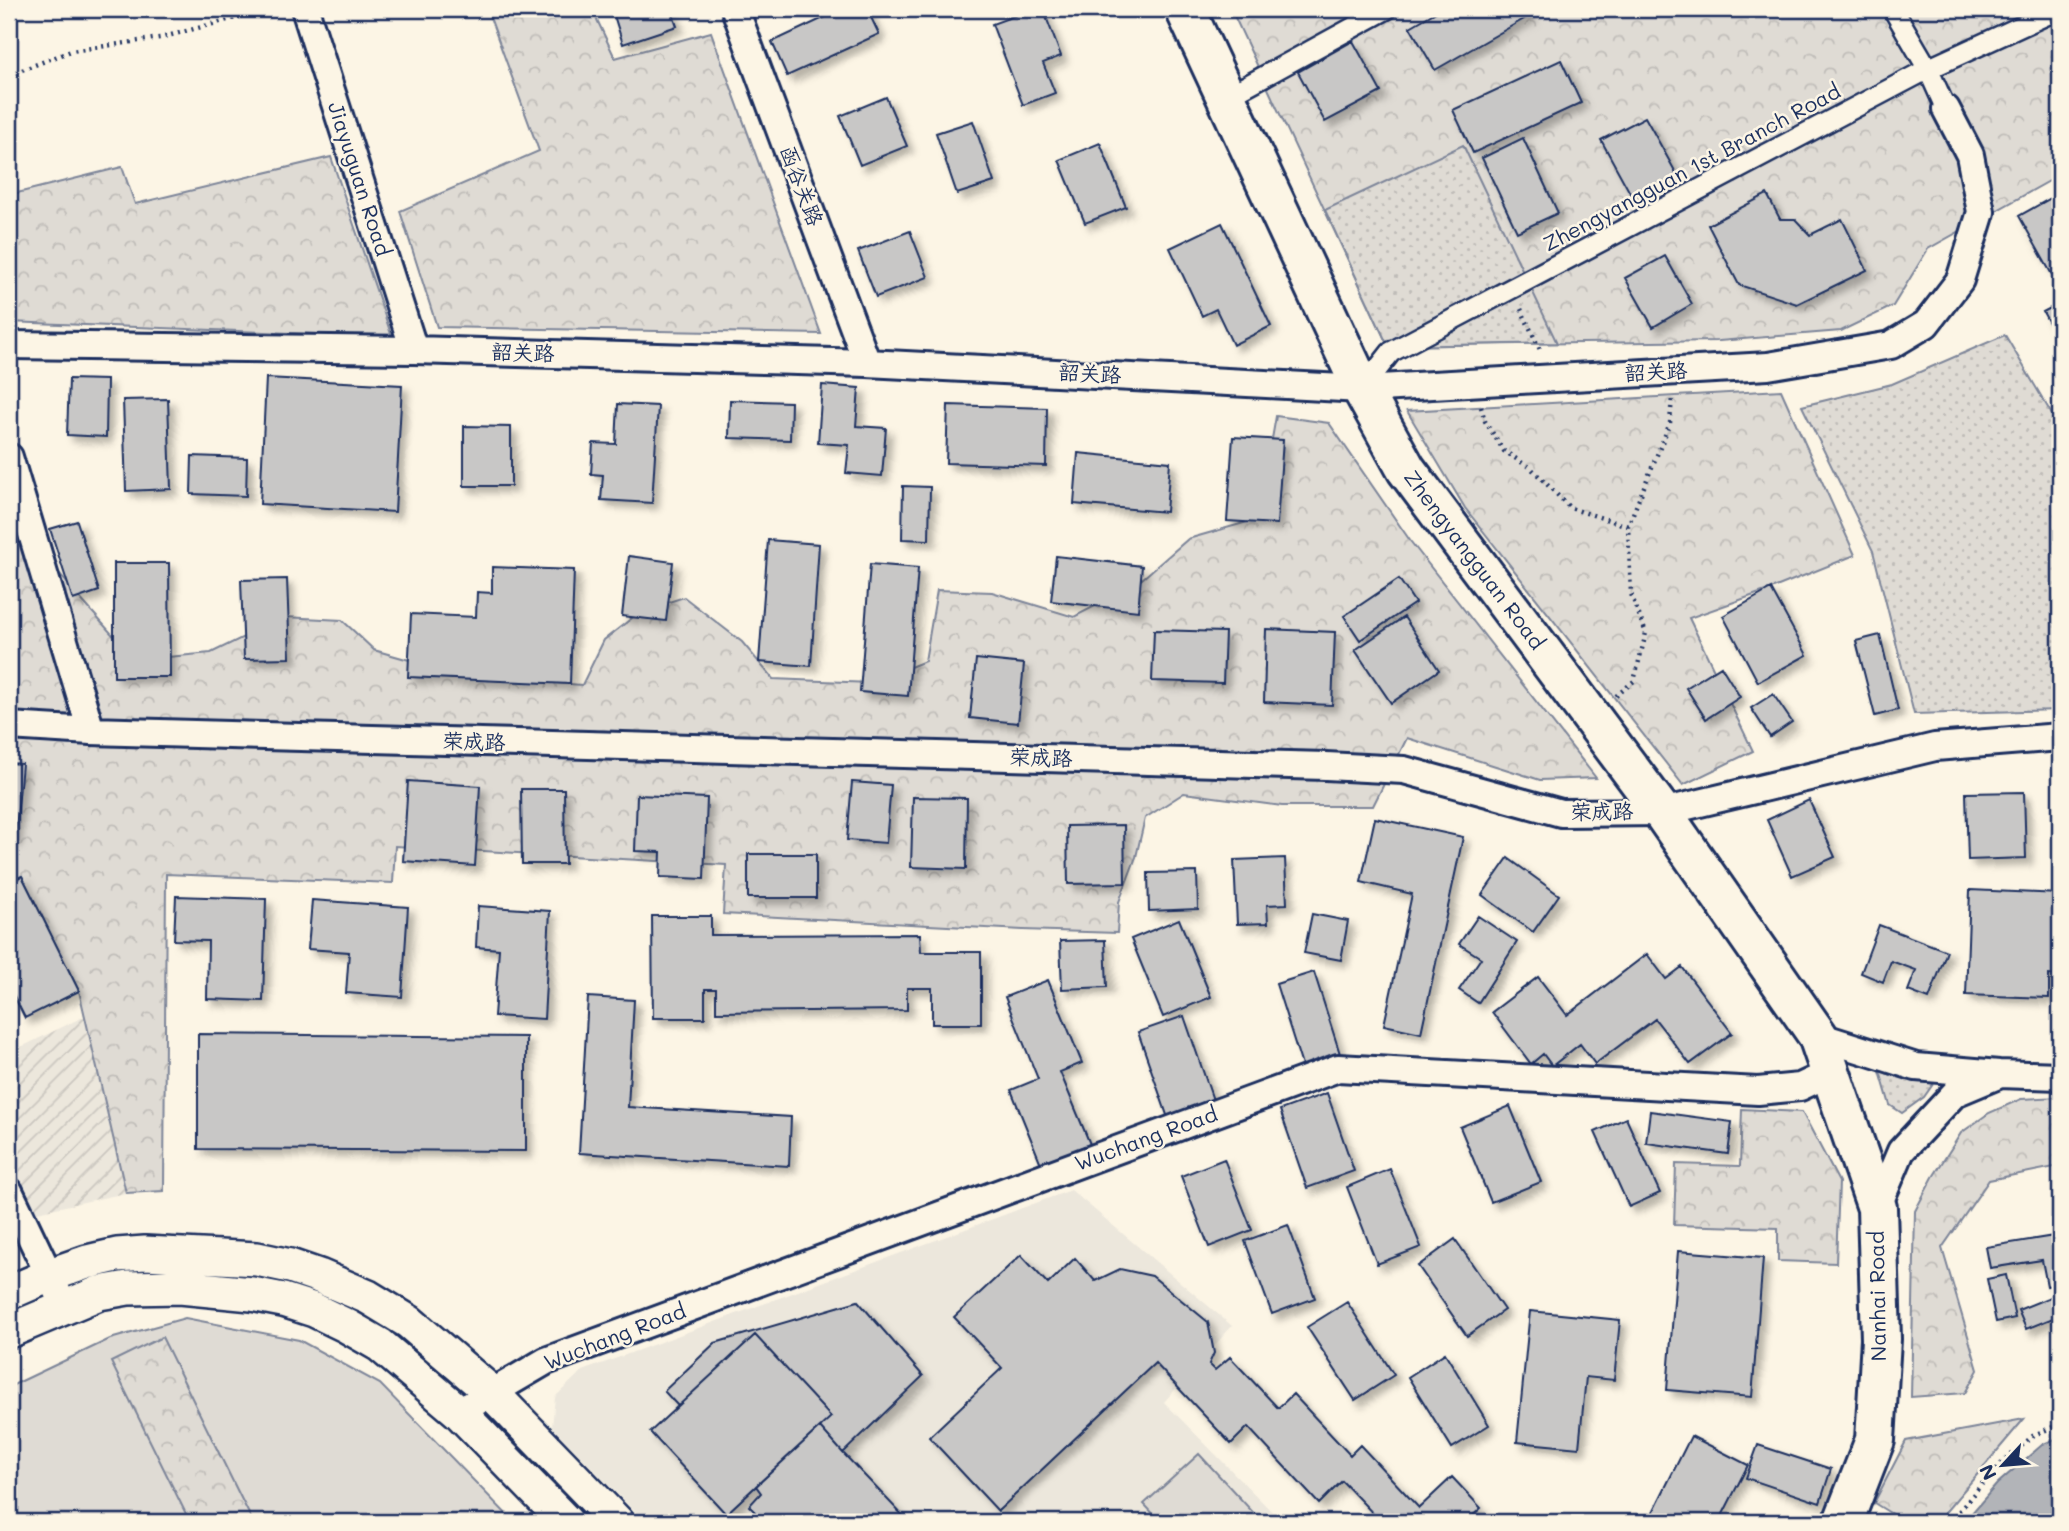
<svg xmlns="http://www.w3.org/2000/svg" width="2069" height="1531" viewBox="0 0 2069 1531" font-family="Mali,'LXGW WenKai TC',sans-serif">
	<defs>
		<pattern id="industrial-furrows" width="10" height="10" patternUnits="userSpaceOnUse" patternTransform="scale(1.75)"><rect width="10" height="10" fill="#ece7dc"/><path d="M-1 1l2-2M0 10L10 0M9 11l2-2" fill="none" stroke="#cac6bf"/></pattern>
		<pattern id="forest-crowns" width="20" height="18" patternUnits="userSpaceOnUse" patternTransform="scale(1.75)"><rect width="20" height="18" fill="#dfdbd4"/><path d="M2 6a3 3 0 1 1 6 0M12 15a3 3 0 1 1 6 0" fill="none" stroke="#bfbcb8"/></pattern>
		<pattern id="park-dots" width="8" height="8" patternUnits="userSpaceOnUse" patternTransform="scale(1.75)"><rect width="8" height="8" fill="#dfdbd4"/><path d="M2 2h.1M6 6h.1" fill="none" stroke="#bfbcb8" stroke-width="1.8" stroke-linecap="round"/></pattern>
		<filter id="shadow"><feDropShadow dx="6" dy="6" stdDeviation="3.5" flood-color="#0004"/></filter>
	</defs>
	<rect width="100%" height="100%" fill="#fcf5e5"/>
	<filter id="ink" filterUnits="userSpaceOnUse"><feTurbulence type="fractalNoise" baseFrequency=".0143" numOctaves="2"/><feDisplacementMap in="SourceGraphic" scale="14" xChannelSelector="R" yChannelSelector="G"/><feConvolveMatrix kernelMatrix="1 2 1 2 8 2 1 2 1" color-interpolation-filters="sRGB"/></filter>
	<g filter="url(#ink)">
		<!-- built -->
		<path fill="#ece7dc" d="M1071,1190l161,136 -68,76 118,120h-637l-93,-95 3,-30 27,-26z"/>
		<!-- industrial -->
		<path fill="url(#industrial-furrows)" d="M85,1016l41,177 -117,25v-179l6,11z"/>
		<!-- grass -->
		<path fill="#dfdbd4" stroke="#7d8599" stroke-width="2" d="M185,1318l114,22 81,44 134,138h-505v-135l101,-48z
			M1199,1454l63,68h-101l-17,-18z"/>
		<!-- forest -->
		<path fill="url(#forest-crowns)" stroke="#7d8599" stroke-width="2" d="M487,9h105l23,49 96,-26 110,302 -384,-7 -37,-116 139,-60z
			M1231,9h829v166l-132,74 -35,57 -52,25 -122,10 -331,5z
			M331,157l61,180 -383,-15v-127l113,-28 13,37z
			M1781,390l74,165 -84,34 -82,29 64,133 -70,34 -218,-277 -58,-97z
			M1276,416l53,7 82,119 185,236 -56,2 -133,-42 -34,68h-91l-98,-13 -39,25 -9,39 -17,45 -2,31 -94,-3 -300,-16 3,-49 -331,-19 -2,37 -227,-9 -2,317 -38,2 -47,-202 -57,-115 -13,4v-368l69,84 57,64 76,-7 74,-36 57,3 32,30 92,26 116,9 22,-45 37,-29 43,-14 58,45 31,37 98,4 54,-22 12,-71 55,2 82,25 60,-31 54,-47 70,-20z
			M2060,1097v69l-71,14 -47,68 36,122 -13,23 -54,4 4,-186 18,-34 28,-44 28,-20 32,-14z
			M1742,1109l60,3 37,70 -3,81 -58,-2v-33l-104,-3 2,-61 64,2z
			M162,1337l79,161 12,24h-63l-79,-160z
			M2024,1419l-87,103h-32l-31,-19 32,-62z"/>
		<!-- park -->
		<path fill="url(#park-dots)" stroke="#7d8599" stroke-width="2" d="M1463,145l94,198 -169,3 -63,-136z
			M2005,335l55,93v282l-146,4 -41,-163 -71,-145 90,-22z
			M1879,1068l59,9 -14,20 -22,16 -12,-8z"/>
		<!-- water -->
		<path fill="#b2b4b8" stroke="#767f94" stroke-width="2" d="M2060,1437v85h-96l33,-38 46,-40z"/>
		<!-- building -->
		<path fill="#c8c7c6" stroke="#1b2f5e" stroke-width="2" filter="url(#shadow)" d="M612,9h59l6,17 -54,18z
			M827,9h40l12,25 -92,42 -15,-34 58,-27z
			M1033,9h10l18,47 -18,7 12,30 -32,12 -31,-81z
			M1441,9h86l4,6 -96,55 -25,-43z
			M1353,41l28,51 -56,30 -27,-50z
			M1561,60l20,43 -108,50 -20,-43z
			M886,97l21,49 -47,19 -20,-49z
			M1645,117l40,72 -44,24 -40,-73z
			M973,121l21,61 -37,12 -21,-61z
			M1523,138l35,75 -41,19 -35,-74z
			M1100,143l26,64 -41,16 -26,-63z
			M2060,193v96l-41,-73z
			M1767,194l13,25h15l15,16 32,-16 25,51 -70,34 -58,-19 -31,-60z
			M1222,223l49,103 -38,19 -17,-36 -14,7 -32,-68z
			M910,231l18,46 -52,20 -18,-46z
			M1665,256l27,48 -39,23 -28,-49z
			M2060,303v40l-17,-31z
			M266,378l136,7 -7,127 -135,-8z
			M69,379l38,1 -1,57 -39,-2z
			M822,385l37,3 -3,38 30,2 -4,48 -36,-3 3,-28 -31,-2z
			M168,399l3,90 -45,2 -3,-91z
			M730,400l61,2 -1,38 -61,-2z
			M618,404l40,2 -6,97 -51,-3 2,-25 -12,-1 2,-31 23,1z
			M948,405l99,3 -1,58 -100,-3z
			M464,426l47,1v59h-47z
			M1233,437l50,3 -6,84 -50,-3z
			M1078,453l92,9 -4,50 -92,-8z
			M192,456l55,2 -1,38 -55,-2z
			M903,486l27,1 -1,53 -27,-1z
			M77,521l22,70 -26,9 -23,-71z
			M768,540l51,4 -8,122 -52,-4z
			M629,556l44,6 -7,59 -44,-5z
			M1056,556l86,10 -4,45 -87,-10z
			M114,563h55l1,114h-56z
			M870,564l48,4 -10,128 -48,-4z
			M492,567l82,3 -4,114 -162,-7 3,-63 65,3 1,-25 15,1z
			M287,579l3,79 -46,1 -3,-79z
			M1399,579l16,24 -55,37 -16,-24z
			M1771,589l36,66 -49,27 -35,-66z
			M1404,617l35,53 -48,33 -36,-53z
			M1266,629l69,3 -3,73 -68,-3z
			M1154,630l71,2 -2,51 -71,-2z
			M1880,635l18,75 -23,6 -19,-75z
			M976,659l48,5 -6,59 -48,-5z
			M1721,666l19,31 -34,22 -20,-31z
			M1773,694l19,28 -22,15 -19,-29z
			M9,763l13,1 -7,76h-6z
			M408,781l72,5 -5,80 -72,-5z
			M852,782l39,3 -5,58 -39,-3z
			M521,789h43l1,75h-43z
			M2024,792l2,66 -58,2 -2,-67z
			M637,795l70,3 -3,81 -44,-2 1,-25 -26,-1z
			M913,797l54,1 -1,71 -55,-2z
			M1809,800l26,57 -43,19 -25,-56z
			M1375,818l88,19 -42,196 -37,-8 28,-131 -51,-12z
			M1124,825l1,58 -57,1 -1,-58z
			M748,854h68v44h-68z
			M1285,858l2,46 -20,1 1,18 -31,1 -3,-64z
			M1508,858l51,37 -26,37 -51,-37z
			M1197,872l1,37 -49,2 -1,-38z
			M22,876l57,115 -54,27 -16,-32v-104z
			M1970,890l90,4v82l-11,-1v23l-83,-3z
			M176,896l90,3 -3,102 -56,-2 1,-58 -34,-1z
			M312,900l96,7 -6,90 -56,-4 3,-41 -41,-3z
			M478,906l72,5 -6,108 -50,-3 5,-67 -23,-2z
			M1312,914l36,7 -7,39 -37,-7z
			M652,916h59v19l209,-1 1,18h60v72h-49v-36h-25v22l-191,2v-23h-11v29h-52z
			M1478,916l39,26 -39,61 -19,-13 22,-32 -22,-14z
			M1179,919l32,78 -48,20 -32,-78z
			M1879,925l68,26 -18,48 -21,-8 8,-21 -25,-9 -8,21 -22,-9z
			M1105,940l2,47 -45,2 -2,-48z
			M1647,954l19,25 16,-12 50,66 -42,31 -35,-45 -60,45 -15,-20 -28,22 -9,-12 -12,10 -39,-52 46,-35 29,38z
			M1314,972l28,88 -38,12 -28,-88z
			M1048,980l34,83 -22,9 30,72 -49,20 -30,-74 27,-11 -33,-82z
			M588,997l46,3 -6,107 163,10 -2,49 -210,-13z
			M1184,1016l30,87 -46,15 -30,-86z
			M198,1034l328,3v114l-328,-2z
			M1327,1093l27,78 -47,17 -27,-78z
			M1510,1106l31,76 -50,20 -31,-75z
			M1650,1111l82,11 -4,32 -82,-11z
			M1626,1118l34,75 -31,14 -34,-75z
			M1224,1159l28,71 -43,17 -28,-71z
			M1390,1169l31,78 -44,17 -30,-77z
			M1288,1225l27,73 -43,16 -27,-73z
			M2054,1236l6,48 -13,2 -5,-26 -52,8 -4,-21z
			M1455,1239l49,71 -37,26 -49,-70z
			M1678,1251l85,7 -11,139 -85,-7z
			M1021,1255l27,29 27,-26 20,23 25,-12 32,7 56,46 6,31 -5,11 6,6 15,-13 48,51 15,-14 57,61 10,-10 59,63 33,-31 29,31 -15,14h-85l-39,-41 -23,23 -71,-77 -17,17 -76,-81 -157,148 -69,-74 73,-69 -48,-51z
			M2006,1275l9,43 -19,4 -9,-43z
			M2060,1293v43l-7,-18 -27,11 -8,-19z
			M858,1301l65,75 -80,77 66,69h-144l-16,-16 12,-13 -5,-7 -30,28 -76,-82 28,-26 -14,-15 51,-48z
			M1347,1302l47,73 -39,25 -48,-73z
			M1530,1311l90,9 -6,60 -28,-3 -7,71 -62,-6z
			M755,1335l76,82 -105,97 -76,-82z
			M1445,1353l44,72 -37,23 -44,-71z
			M820,1427l23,26 66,69h-144l-16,-16 12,-13 -5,-7z
			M1691,1436l57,29 -29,57h-71z
			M1758,1445l73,24 -11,34 -74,-25z"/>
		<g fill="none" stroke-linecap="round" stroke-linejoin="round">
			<!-- pedestrian casing -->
			<g stroke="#1b2f5e" stroke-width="24">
				<path id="pedestrian" d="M1893,9l35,60 18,40
					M1226,97l161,-88
					M1362,389l29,-37 537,-283 131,-60"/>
			</g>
			<!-- minor casing -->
			<g stroke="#1b2f5e" stroke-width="32">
				<path id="minor" d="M305,9l109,341
					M735,9l132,354
					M9,345l405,5 453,13 495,26 406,-23 123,-21 35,-21 34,-44 21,-68 -11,-57 -24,-46
					M9,457l82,274
					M9,726l82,5 1235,35 78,4 157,43 101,-1 273,-65 125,-10
					M1818,1036l98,31 83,7 61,2
					M9,1191l55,115
					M1877,1208l24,-57 54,-58 43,-18
					M459,1412l87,-51 792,-293 420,23 42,-4 32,-15"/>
			</g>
			<!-- tertiary casing -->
			<g stroke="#1b2f5e" stroke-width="38">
				<path id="tertiary" d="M9,1293l41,-18 37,-13 30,-7 28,-2 112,6 33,7 29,10 49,21 41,25 83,71 125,129
					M9,1331l90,-38 29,-5 52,-1 72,7 31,6 31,10 33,16 33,19 79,67 107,110"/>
			</g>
			<!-- primary casing -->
			<g stroke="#1b2f5e" stroke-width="44">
				<path id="primary" d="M1185,9l177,380 44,80 256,343 156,224 59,172 4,131 -6,101 -32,82"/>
			</g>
			<!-- path -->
			<path stroke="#1b2f5e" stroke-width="4.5" stroke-dasharray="2 5" stroke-linecap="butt" d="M9,75l62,-24 89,-13 109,-29
				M1521,309l20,43
				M1481,407l4,14 19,30 28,18 38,39 58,18
				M1616,696l18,-15 12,-48 -15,-39 -3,-68 42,-103 2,-26
				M1950,1522l43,-51 41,-36 26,-11"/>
			<!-- pedestrian -->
			<use href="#pedestrian" stroke="#fcf5e5" stroke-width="19"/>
			<!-- minor -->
			<use href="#minor" stroke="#fcf5e5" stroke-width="26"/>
			<!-- tertiary -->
			<use href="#tertiary" stroke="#fcf5e5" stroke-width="33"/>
			<!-- primary -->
			<use href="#primary" stroke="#fcf5e5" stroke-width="38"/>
		</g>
	</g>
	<g text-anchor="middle" stroke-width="5" stroke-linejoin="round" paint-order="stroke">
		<!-- street labels -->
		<g font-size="21" fill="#1b2f5e" stroke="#fcf5e5">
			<text transform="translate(1692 168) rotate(-28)" y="7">Zhengyangguan 1st Branch Road</text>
			<text transform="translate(359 179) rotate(72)" y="7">Jiayuguan Road</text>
			<text transform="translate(801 186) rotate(69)" y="7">函谷关路</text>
			<text transform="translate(523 353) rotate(2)" y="7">韶关路</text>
			<text transform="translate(1656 372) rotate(-3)" y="7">韶关路</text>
			<text transform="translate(1090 374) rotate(3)" y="7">韶关路</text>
			<text transform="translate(1474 560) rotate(53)" y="7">Zhengyangguan Road</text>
			<text transform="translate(474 742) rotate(2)" y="7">荣成路</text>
			<text transform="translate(1041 758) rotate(2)" y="7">荣成路</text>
			<text transform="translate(1602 812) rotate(-1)" y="7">荣成路</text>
			<text transform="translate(1146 1139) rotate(-20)" y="7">Wuchang Road</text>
			<text transform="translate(1878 1296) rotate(-91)" y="7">Nanhai Road</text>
			<text transform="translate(615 1337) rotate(-21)" y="7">Wuchang Road</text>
		</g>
	</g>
	<!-- margin -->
	<rect width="2069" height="1531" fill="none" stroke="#fcf5e5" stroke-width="35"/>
	<rect x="18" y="18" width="2034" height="1496" fill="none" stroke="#1b2f5e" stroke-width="2.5" filter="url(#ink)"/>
	<!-- north arrow -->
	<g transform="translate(2003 1465) rotate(244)" stroke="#fcf5e5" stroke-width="5" paint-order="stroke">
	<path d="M0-5L12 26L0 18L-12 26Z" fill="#1b2f5e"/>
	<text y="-10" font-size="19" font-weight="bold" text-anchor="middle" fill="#1b2f5e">N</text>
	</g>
</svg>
